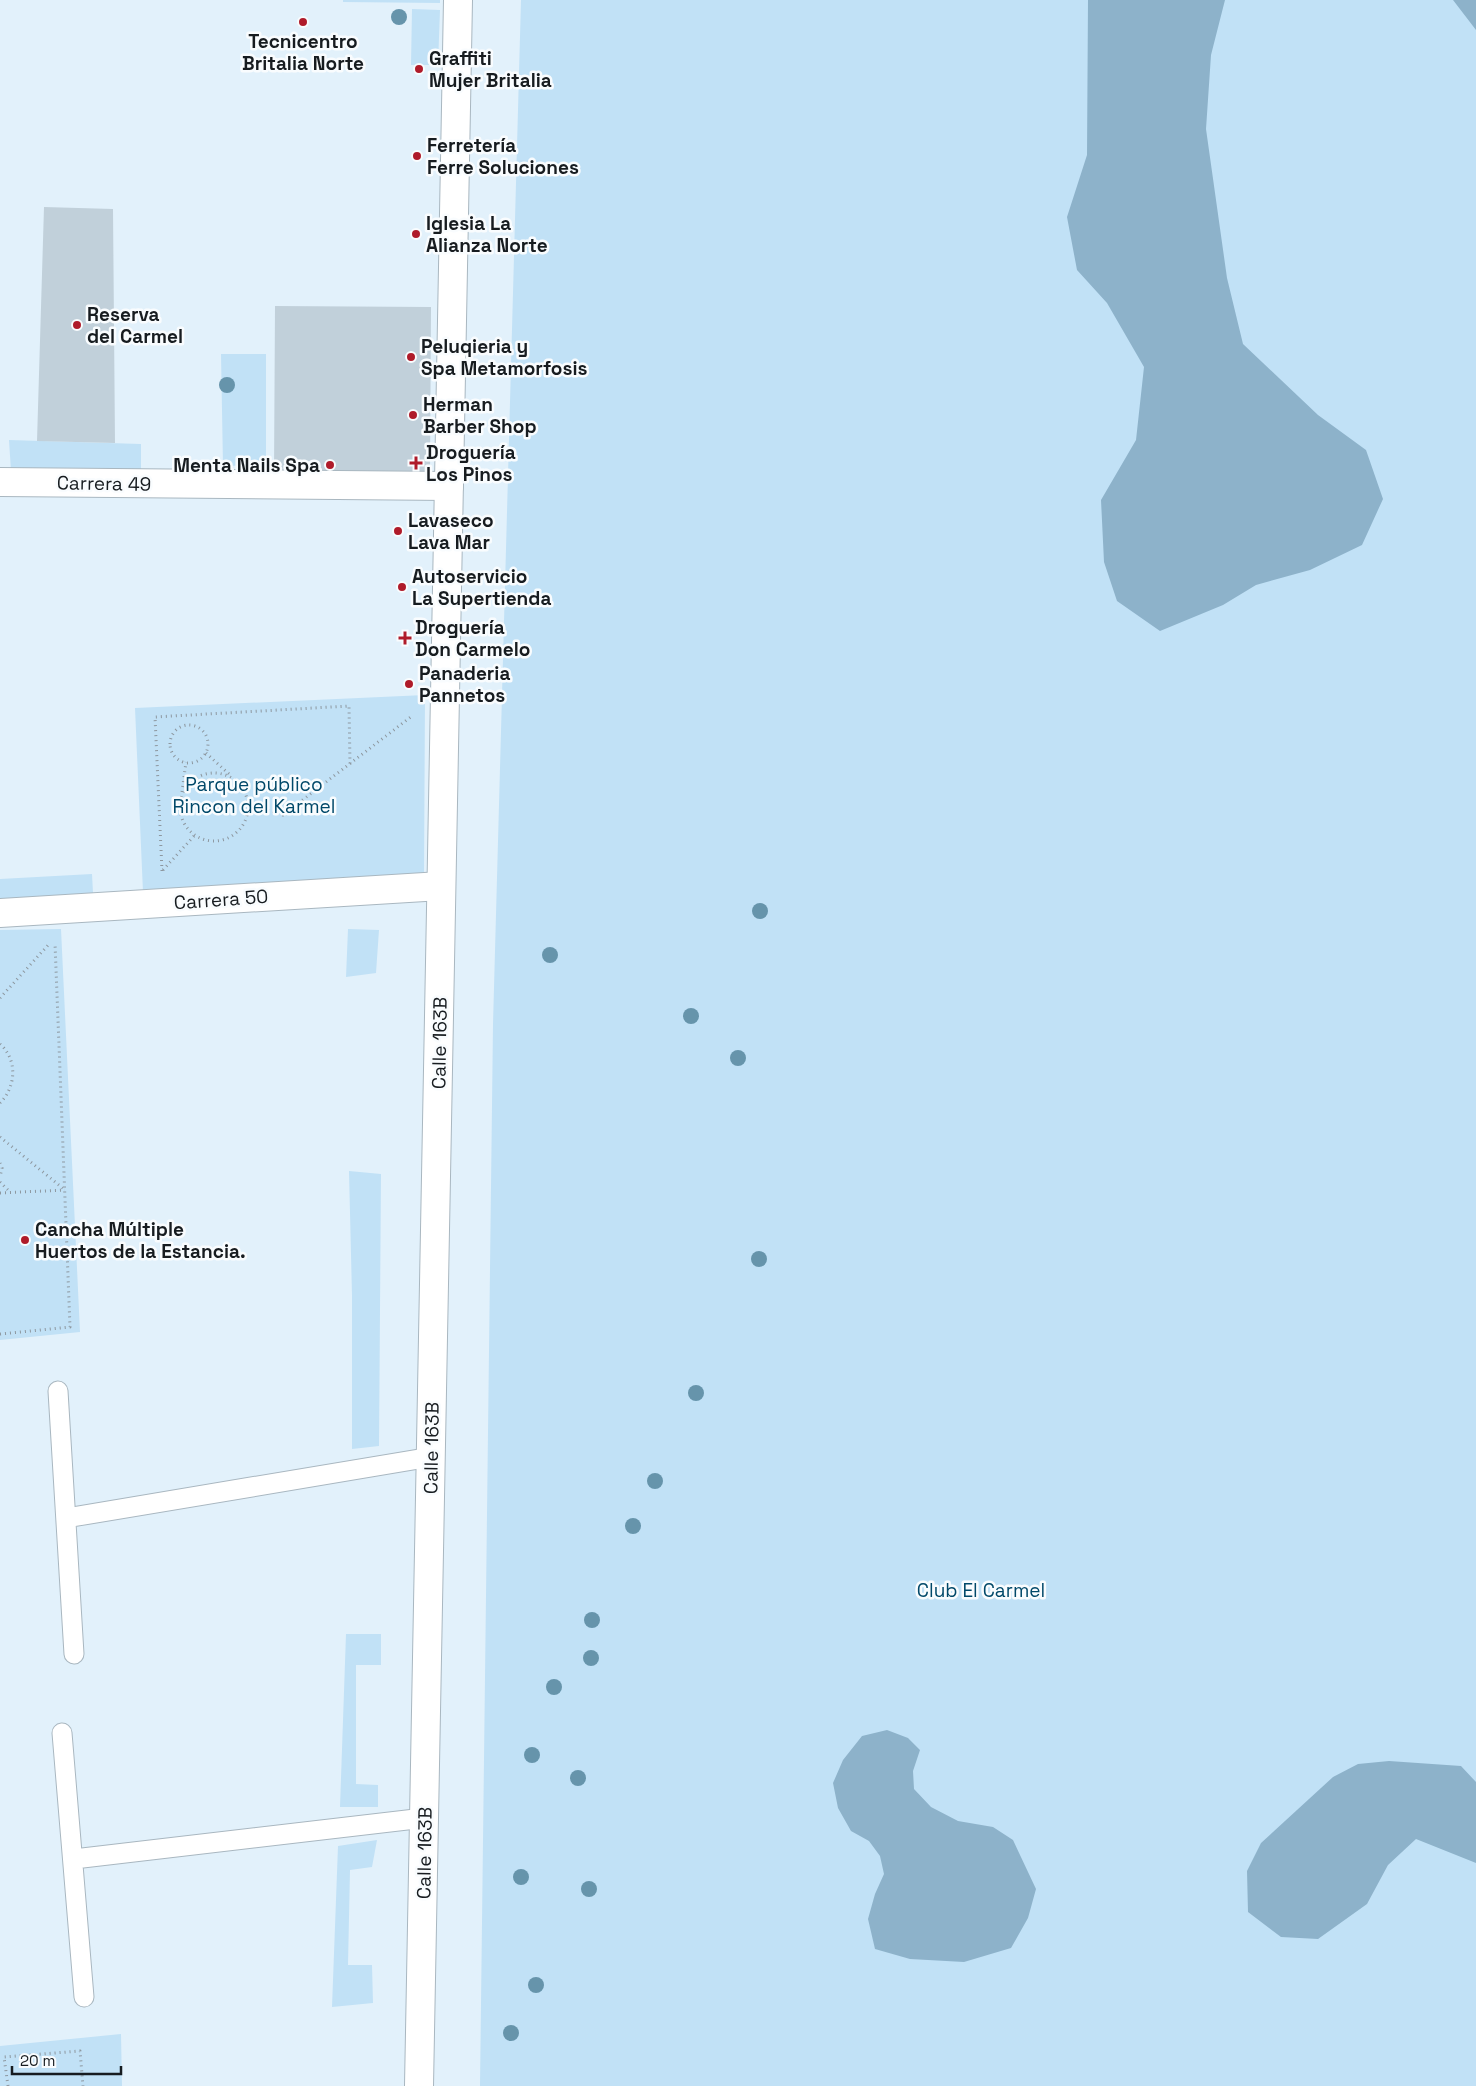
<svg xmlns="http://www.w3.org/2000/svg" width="1476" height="2086" viewBox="0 0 1476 2086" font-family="'Space Grotesk',sans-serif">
	<rect width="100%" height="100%" fill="#e2f1fb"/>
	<!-- green -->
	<path fill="#c1e1f6" d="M343,0h97v3l-97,-1z
		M521,0h955v2086h-996l13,-1062z
		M412,9l28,1 -2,55h-27z
		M221,354h45v111l-43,1z
		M9,440l132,4v30l-130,-3z
		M425,695l-1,184 -281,13 -8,-184z
		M92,874l1,19 -93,6v-20z
		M61,929l19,403 -80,8v-410z
		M348,929l31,1 -3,43 -30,4z
		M349,1171l32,3 -2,272 -27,3v-153z
		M346,1634h35v31h-25v119l22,1v22h-38z
		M377,1840l-5,27 -22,3 -2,95h24l1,38 -41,4 6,-161z
		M121,2034l1,52h-122v-40z"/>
	<!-- water -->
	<path fill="#8db2ca" d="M1088,0h137l-14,55 -5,74 21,149 16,66 75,71 48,35 17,49 -21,46 -52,25 -54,15 -33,20 -63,26 -43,-30 -13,-39 -3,-62 35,-60 8,-73 -37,-64 -30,-33 -10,-53 20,-62z
		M1453,0h23v30z
		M887,1730l21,8 12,12 -7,21 1,18 17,18 27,14 35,6 20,13 23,49 -8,29 -17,30 -47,14 -54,-3 -35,-10 -7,-30 7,-25 9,-20 -4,-18 -11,-15 -18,-10 -13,-23 -5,-25 10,-23 19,-24z
		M1389,1761l72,5 15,16v81l-60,-24 -28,26 -21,39 -49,35 -37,-2 -33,-25 -1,-41 14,-28 72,-66 25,-13z"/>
	<!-- building -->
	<path fill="#c1d0da" d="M44,207l69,2 2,234 -78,-2z
		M275,306l156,1 -1,166h-156z"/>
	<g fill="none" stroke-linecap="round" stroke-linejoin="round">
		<!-- service casing -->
		<g stroke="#a9b7c0" stroke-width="21">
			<path id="service" d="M58,1391l16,263
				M66,1518l365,-61
				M62,1733l22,264
				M74,1859l350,-41"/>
		</g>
		<!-- minor casing -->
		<g stroke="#a9b7c0" stroke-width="30">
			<path id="minor" d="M0,482l449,4
				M0,913l441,-27"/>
		</g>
		<!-- tertiary casing -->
		<g stroke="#a9b7c0" stroke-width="30">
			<path id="tertiary" d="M419,2086l39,-2086"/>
		</g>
		<!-- path -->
		<path stroke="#8d979f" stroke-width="3" stroke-dasharray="1 4" stroke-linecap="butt" d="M170 744a19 19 0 1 1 38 0a19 19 0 1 1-38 0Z
			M206,753l23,21
			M180 807a34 34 0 1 1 68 0a34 34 0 1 1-68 0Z
			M182,792l4,-30
			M249,804l34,11 129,-99
			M163,870l31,-34
			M162,871l-7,-154 194,-11 1,58
			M0,998l50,-55
			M0,1044c18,16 16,43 0,59
			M0,1137l65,53
			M0,1163l2,5 -2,9
			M0,1182l10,10
			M0,1193l65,-3
			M0,1334l70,-7 -15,-384
			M8,2086l-4,-29 76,-6 3,35"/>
		<!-- service -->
		<use href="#service" stroke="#fff" stroke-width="19"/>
		<!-- minor -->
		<use href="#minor" stroke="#fff" stroke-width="28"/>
		<!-- tertiary -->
		<use href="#tertiary" stroke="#fff" stroke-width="28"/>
	</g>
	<!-- trees -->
	<g fill="#6694ab">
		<circle cx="399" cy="17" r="8"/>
		<circle cx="227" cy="385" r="8"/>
		<circle cx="760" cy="911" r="8"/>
		<circle cx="550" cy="955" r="8"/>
		<circle cx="691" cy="1016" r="8"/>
		<circle cx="738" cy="1058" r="8"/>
		<circle cx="759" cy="1259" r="8"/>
		<circle cx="696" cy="1393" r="8"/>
		<circle cx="655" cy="1481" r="8"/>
		<circle cx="633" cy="1526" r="8"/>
		<circle cx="592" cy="1620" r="8"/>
		<circle cx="591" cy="1658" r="8"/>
		<circle cx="554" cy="1687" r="8"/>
		<circle cx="532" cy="1755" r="8"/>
		<circle cx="578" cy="1778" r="8"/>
		<circle cx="521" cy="1877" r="8"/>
		<circle cx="589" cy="1889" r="8"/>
		<circle cx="536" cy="1985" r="8"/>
		<circle cx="511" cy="2033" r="8"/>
	</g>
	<!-- markers -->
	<g fill="#af1b2a" stroke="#f9fcfe" stroke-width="2">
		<circle cx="303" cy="22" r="5"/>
		<circle cx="419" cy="69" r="5"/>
		<circle cx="417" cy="156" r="5"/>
		<circle cx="416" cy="234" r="5"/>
		<circle cx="77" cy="325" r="5"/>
		<circle cx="411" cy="357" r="5"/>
		<circle cx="413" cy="415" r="5"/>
		<path d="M413.5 455.5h5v5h5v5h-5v5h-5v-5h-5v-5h5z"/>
		<circle cx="330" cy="465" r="5"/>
		<circle cx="398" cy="531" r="5"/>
		<circle cx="402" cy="587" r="5"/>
		<path d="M402.5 630.5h5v5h5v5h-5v5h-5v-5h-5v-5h5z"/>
		<circle cx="409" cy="684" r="5"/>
		<circle cx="25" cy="1240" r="5"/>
	</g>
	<g text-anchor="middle" stroke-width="5" stroke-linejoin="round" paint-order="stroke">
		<!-- poi labels -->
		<g font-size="19" font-weight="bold" fill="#171c20" stroke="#f9fcfe" text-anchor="start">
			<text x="303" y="48" text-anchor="middle">Tecnicentro<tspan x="303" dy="22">Britalia Norte</tspan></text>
			<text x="429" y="65">Graffiti<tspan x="429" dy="22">Mujer Britalia</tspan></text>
			<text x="427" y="152">Ferretería<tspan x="427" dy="22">Ferre Soluciones</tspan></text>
			<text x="426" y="230">Iglesia La<tspan x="426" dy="22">Alianza Norte</tspan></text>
			<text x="87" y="321">Reserva<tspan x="87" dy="22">del Carmel</tspan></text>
			<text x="421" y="353">Peluqieria y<tspan x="421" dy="22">Spa Metamorfosis</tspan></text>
			<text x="423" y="411">Herman<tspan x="423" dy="22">Barber Shop</tspan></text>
			<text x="426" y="459">Droguería<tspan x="426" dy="22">Los Pinos</tspan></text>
			<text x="320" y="472" text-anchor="end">Menta Nails Spa</text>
			<text x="408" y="527">Lavaseco<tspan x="408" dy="22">Lava Mar</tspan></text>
			<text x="412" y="583">Autoservicio<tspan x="412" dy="22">La Supertienda</tspan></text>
			<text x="415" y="634">Droguería<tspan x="415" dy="22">Don Carmelo</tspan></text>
			<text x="419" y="680">Panaderia<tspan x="419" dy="22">Pannetos</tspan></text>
			<text x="35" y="1236">Cancha Múltiple<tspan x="35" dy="22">Huertos de la Estancia.</tspan></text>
		</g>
		<!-- street labels -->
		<g font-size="19" fill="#171c20" stroke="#f9fcfe">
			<text transform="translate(104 483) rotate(1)" y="7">Carrera 49</text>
			<text transform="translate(221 899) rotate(-4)" y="7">Carrera 50</text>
			<text transform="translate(439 1043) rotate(-89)" y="7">Calle 163B</text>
			<text transform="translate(431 1448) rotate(-89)" y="7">Calle 163B</text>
			<text transform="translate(424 1853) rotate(-89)" y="7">Calle 163B</text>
		</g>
		<!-- park labels -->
		<g font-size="19" fill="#004869" stroke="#f9fcfe">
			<text x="254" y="791">Parque público<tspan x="254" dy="22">Rincon del Karmel</tspan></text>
			<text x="981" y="1597">Club El Carmel</text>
		</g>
	</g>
	<!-- scale -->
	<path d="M12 2066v8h109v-8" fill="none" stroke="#171c20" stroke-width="2.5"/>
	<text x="20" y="2066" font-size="15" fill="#171c20" stroke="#f9fcfe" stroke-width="4" paint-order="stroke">20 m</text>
</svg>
